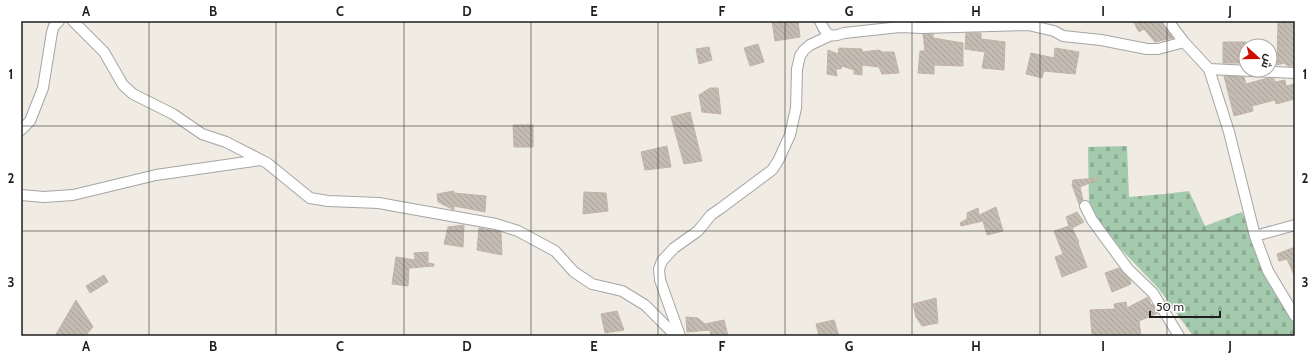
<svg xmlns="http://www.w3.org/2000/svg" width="1316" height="357" viewBox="0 0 1316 357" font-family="Cabin,Cairo,sans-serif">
	<defs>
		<pattern id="cemetery-stones" width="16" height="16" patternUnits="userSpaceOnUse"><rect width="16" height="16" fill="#a3caac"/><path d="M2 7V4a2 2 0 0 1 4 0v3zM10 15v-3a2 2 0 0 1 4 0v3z" fill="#8cad94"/></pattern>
		<pattern id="building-back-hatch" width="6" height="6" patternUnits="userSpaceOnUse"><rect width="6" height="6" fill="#c4bcb3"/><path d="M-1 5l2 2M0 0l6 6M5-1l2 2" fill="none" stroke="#a8a19a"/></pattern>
	</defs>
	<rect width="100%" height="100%" fill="#f0ece4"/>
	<!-- cemetery -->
	<path fill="url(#cemetery-stones)" d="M1127,146l2,51 35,-3 25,-3 16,35 37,-14 35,82 18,32v10h-102l-34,-47 -40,-42 -30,-38 -1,-62z"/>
	<!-- building -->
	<path fill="url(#building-back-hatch)" stroke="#c2b4a5" d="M772,21h26l2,16 -25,4z
		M1133,21h28l12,17 -18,4 -11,-13 -5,3z
		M1278,21h17v45h-7l-4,-3 -7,2z
		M966,33h15v6l24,3 -1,28 -22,-2 3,-16 -20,-3z
		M923,34h10v4l30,5v23l-29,-1v9l-16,-1 2,-22h5z
		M1223,42h23v21h-23z
		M758,44l6,18 -14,4 -6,-18z
		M709,47l3,13 -13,4 -3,-15z
		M839,48l23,1v3l17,-2 3,2h12l5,21 -17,1 -3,-7 -17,-2v10l-8,-1v-4l-12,-4 -1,3h-5l1,7 -10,-2 1,-24 10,4z
		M1055,48l24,4 -4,22 -31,-3 -2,7 -16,-4 5,-21 23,5z
		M1224,76l20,1 2,7 22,-6 6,1 1,3 10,-2 1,6 9,-2v15l-19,5 -1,-4 -23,6 1,5 -19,5z
		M710,88h8l3,26 -19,-2 -3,-17z
		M690,112l12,49 -18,3 -13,-47z
		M513,125h20v22h-19z
		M667,146l4,21 -26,3 -4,-18z
		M1099,178v1l-19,8 3,13 -4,4 -7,-19 1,-5z
		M454,191v2l32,3 -1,16 -31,-6v4l-16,-8 -1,-8z
		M584,192l22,1 2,18 -25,3z
		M996,207l7,24 -16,4 -4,-14 -22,5 -1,-3 7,-4v-6l11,-5 1,7z
		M1077,212l7,10 -12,6 7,14 -1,1 9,24 -25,10 -7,-20 8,-3 -9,-23 15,-5 -3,-9z
		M464,225l-1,22 -19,-3 4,-17z
		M479,228l22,4 1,23 -25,-5z
		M1295,247v30l-8,-18 -8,2 -2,-7z
		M428,252v11l6,1v2l-25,2 -1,18 -16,-2 4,-27 19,3 -1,-7z
		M1119,268l11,12 1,4 -19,8 -7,-19z
		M104,275l4,7 -18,11 -4,-7z
		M1148,297l3,8 1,-1 6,9 -19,8 2,15h-49l-2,-26 25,-1 -1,-5 12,-2 1,6z
		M936,298l2,25 -16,3 -6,-9 -3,-13z
		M76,300l17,27 -8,9h-30z
		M617,311l7,19 -19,3 -4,-19z
		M686,317l12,1 7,6 19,-4 4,16h-17l-1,-6 -23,2z
		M834,320l5,16h-20l-3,-12z"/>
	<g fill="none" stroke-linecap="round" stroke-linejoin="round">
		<!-- street casing -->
		<g stroke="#a5a5a5" stroke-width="12">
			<path id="street" d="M73,21l31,31 19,33 10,9 40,20 29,20 24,8 41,21 43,35 18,3 51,2 16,3 101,18 22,7 37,20 19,21 18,12 30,7 23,14 31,31
				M820,21c6,13 8,18 24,12l56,-6 22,1 106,-3 26,6 9,5 38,4 46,9h11l26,-7
				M1168,21l16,21 25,27 20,63 26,104 13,35 27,45
				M1209,69l86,4
				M21,130l9,-9 13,-33 9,-56 2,-6 5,-5
				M21,195l23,2 29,-2 83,-20 104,-15
				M1085,206l7,14 36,49 25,24 26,43
				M1255,236l40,-11
				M680,336l-20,-56 -1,-11 3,-8 12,-13 24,-17 13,-16 10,-7 51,-38 6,-9 12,-26 6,-27 1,-39 3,-13 4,-6 6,-5 19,-9"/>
		</g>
		<!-- street -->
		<use href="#street" stroke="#fff" stroke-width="10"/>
	</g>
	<!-- grid -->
	<path fill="none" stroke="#1e1e1e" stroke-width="1" stroke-opacity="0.55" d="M149,21v315M276,21v315M404,21v315M531,21v315M658,21v315M785,21v315M912,21v315M1040,21v315M1167,21v315M21,126h1274M21,231h1274"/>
	<!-- border -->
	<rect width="1316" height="357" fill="none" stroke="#ffffff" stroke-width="44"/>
	<!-- north arrow -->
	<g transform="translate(1258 58) rotate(111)"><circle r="19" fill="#ffffff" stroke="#a5a5a5"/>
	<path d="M0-3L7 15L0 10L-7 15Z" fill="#cc0d00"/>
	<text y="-6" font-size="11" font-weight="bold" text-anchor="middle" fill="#1e1e1e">ش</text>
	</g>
	<!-- scale -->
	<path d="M1150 311v6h70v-6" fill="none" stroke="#1e1e1e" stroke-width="2"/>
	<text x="1156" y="311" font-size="12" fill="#1e1e1e" stroke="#ffffff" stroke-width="3" paint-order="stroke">50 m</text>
	<rect x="22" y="22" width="1272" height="313" fill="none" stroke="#1e1e1e" stroke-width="1.5"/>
	<g font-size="13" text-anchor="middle" font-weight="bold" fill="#1e1e1e">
		<text x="86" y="16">A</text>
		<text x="213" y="16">B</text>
		<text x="340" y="16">C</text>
		<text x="467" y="16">D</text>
		<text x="594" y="16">E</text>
		<text x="722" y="16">F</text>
		<text x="849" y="16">G</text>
		<text x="976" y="16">H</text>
		<text x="1103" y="16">I</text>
		<text x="1230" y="16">J</text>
		<text x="11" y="79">1</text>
		<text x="1305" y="79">1</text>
		<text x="11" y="183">2</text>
		<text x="1305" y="183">2</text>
		<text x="11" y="287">3</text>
		<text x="1305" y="287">3</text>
		<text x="86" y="351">A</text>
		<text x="213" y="351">B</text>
		<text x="340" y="351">C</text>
		<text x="467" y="351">D</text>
		<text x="594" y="351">E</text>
		<text x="722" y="351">F</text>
		<text x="849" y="351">G</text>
		<text x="976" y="351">H</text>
		<text x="1103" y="351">I</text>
		<text x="1230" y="351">J</text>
	</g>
</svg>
